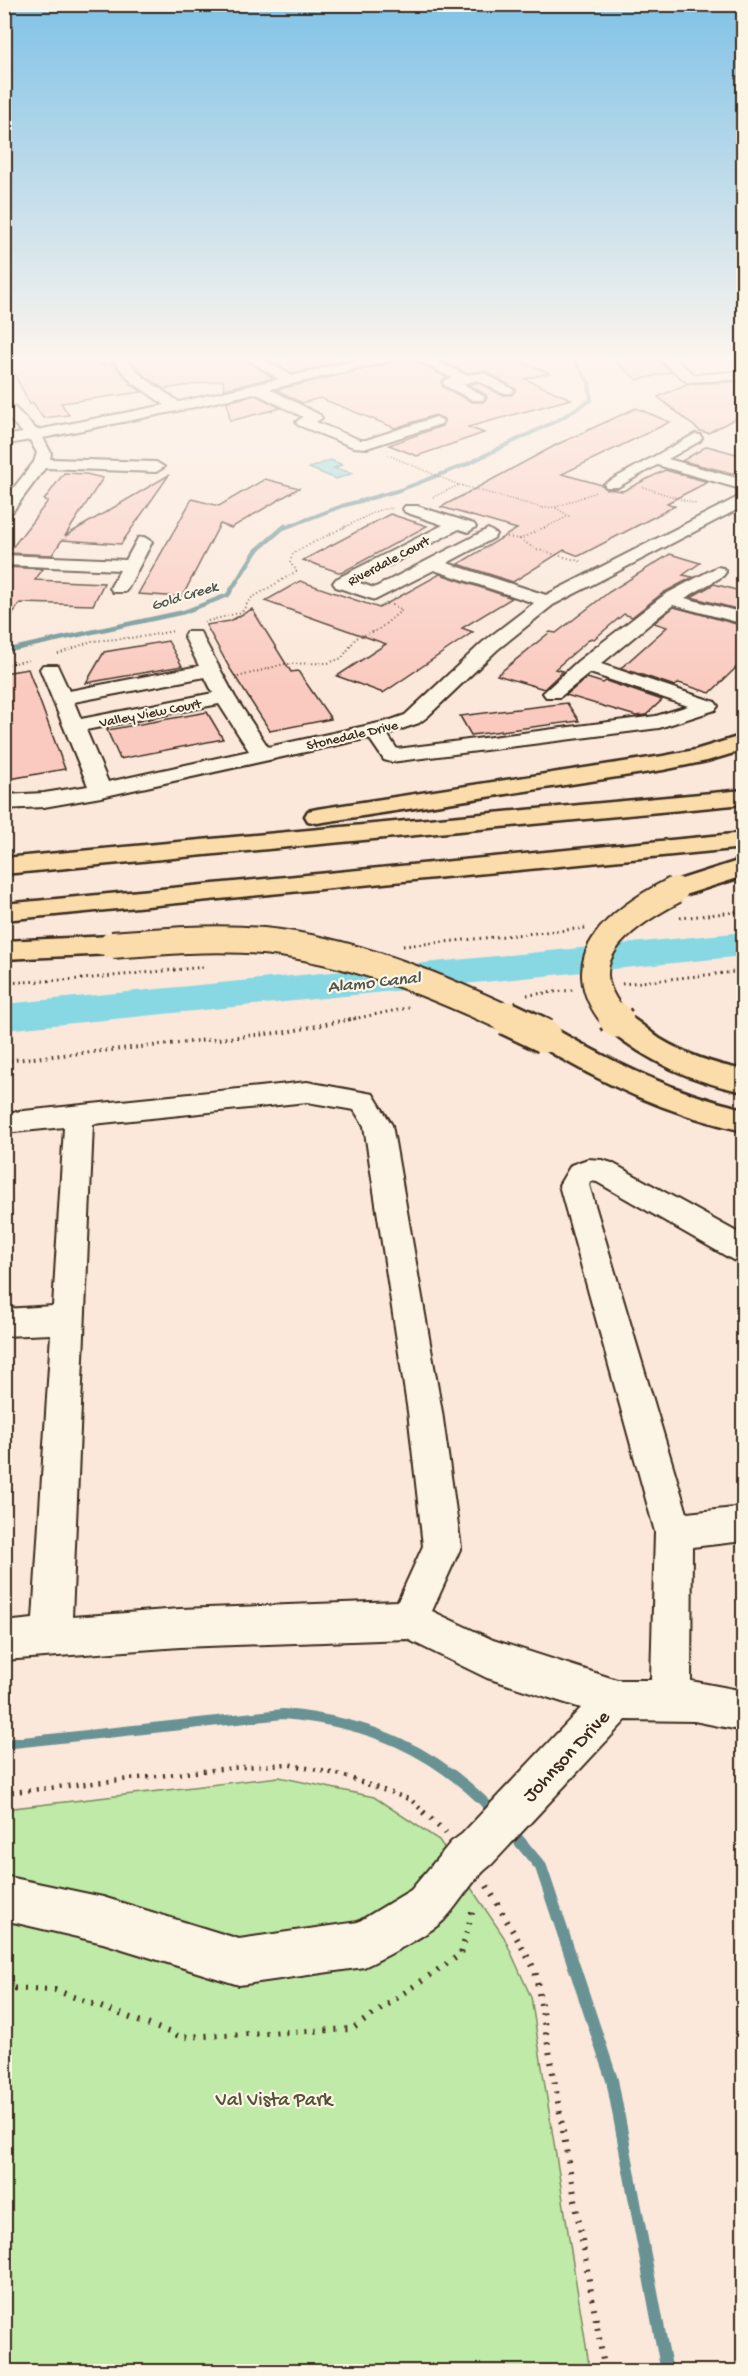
<svg xmlns="http://www.w3.org/2000/svg" width="748" height="2376" viewBox="0 0 748 2376" font-family="'Gochi Hand',sans-serif">
	<rect width="100%" height="100%" fill="#fbe8da"/>
	<filter id="ink" filterUnits="userSpaceOnUse"><feTurbulence type="fractalNoise" baseFrequency=".0167" numOctaves="2"/><feDisplacementMap in="SourceGraphic" scale="12" xChannelSelector="R" yChannelSelector="G"/><feConvolveMatrix kernelMatrix="1 2 1 2 8 2 1 2 1" color-interpolation-filters="sRGB"/></filter>
	<g filter="url(#ink)">
		<!-- green -->
		<path fill="#bfeaa7" stroke="#7d8a62" stroke-width="1.5" d="M279,1777l95,20 65,43 65,97 27,60 59,374h-585v-562z"/>
		<!-- water -->
		<path fill="#88d8e3" stroke="#699294" stroke-width="1.5" d="M331,460l11,5 -8,3 19,5 -17,6 -27,-11z"/>
		<g fill="none" stroke-linecap="round" stroke-linejoin="round">
			<!-- stream-far3 -->
			<path stroke="#699294" stroke-width="4" d="M284,528l58,-22 58,-16 65,-25 95,-46 31,-19 -2,-17 -17,-27"/>
			<!-- stream-far2 -->
			<path stroke="#699294" stroke-width="4.5" d="M4,651l180,-39 44,-17 28,-44 29,-25"/>
			<!-- stream-far1 -->
			<path stroke="#699294" stroke-width="10" d="M4,1744l279,-30c87,8 151,35 212,99"/>
			<!-- stream -->
			<path stroke="#699294" stroke-width="12" d="M511,1831l30,36 71,213 55,292"/>
			<!-- river -->
			<path fill="#88d8e3" fill-rule="evenodd" d="M744,932v24l-740,74v-26z"/>
		</g>
		<!-- building -->
		<path fill="#facac0" stroke="#3b2a1e" stroke-width="1.5" d="M5,356h90l4,9 14,-2 18,21 11,8 -81,11 8,12 -26,3 -10,-15 -3,1z
			M152,356h88l33,22 -49,11 -1,-9 -59,9 -20,-14 -14,-15z
			M263,356h101l-72,18z
			M401,356h5l40,21 -5,5 2,5 29,15h11l4,-4 -1,-3 -17,-10 8,-3 25,13h10l4,-6 -31,-18 -19,2 -27,-13 14,-4h55l41,17 -24,6 46,20 -103,28 16,6 -67,23 -28,-11 53,-19 2,-7 -9,-4 -40,13 -75,-30 -18,5 -26,-13 123,-29z
			M609,356h42l20,16 -34,8z
			M744,381v33l-36,19 -8,-2 -42,-34 28,-13z
			M255,395l26,13 -51,13 -3,-19z
			M636,408l34,14 -108,52 40,11 4,4 17,2 42,-21 43,12 -41,21 8,3 -96,50 -15,-6 -51,32 -55,-18 59,-35 -76,-22 117,-63z
			M707,446l37,10v20l-62,-15z
			M64,473l22,1 17,4 -38,58 104,-61 -48,69 -59,-4 -10,15 -44,-2 40,-52 -4,-1z
			M265,479l34,9 -68,40 -11,-4 -38,73 -44,-3 54,-95 27,7z
			M390,514l37,12 -86,47 -38,-13z
			M670,554l30,9 -17,12 10,2 -30,16 -31,24 -8,-3 -30,25 -3,-1 -36,31 8,2 -19,18 -47,-14 53,-43 6,1 53,-41z
			M4,567l39,2 -8,11 69,3 -11,22 -73,-2 -16,24z
			M440,574l72,24 -50,30 11,4 -90,61 -46,-17 49,-32 -121,-43 35,-20 79,27z
			M714,584l30,8v19l-53,-14z
			M674,607l70,19v34l-34,33 -31,-10 -4,3 -54,-18 46,-41 -13,-4z
			M252,609l39,63 7,-1 33,48 -61,12 -41,-64 -23,-42 24,-4z
			M168,641l14,25 -96,17 18,-31z
			M28,669l37,100 -61,11v-107z
			M587,678l16,5 3,-2 56,19 -16,15 -10,1 -70,-21z
			M567,703l12,18 -108,14 -11,-19z
			M207,712l16,27 -103,20 -13,-29z"/>
		<g fill="none" stroke-linecap="round" stroke-linejoin="round">
			<!-- minor casing -->
			<g stroke="#3b2a1e" stroke-width="4">
				<path id="minor" d="M110,356h13l20,21 36,25 100,-23 -37,-23h16l34,20 83,-20h24l-1,3 -128,30 50,26 2,3 -6,4 44,18h6l70,-23 7,4 -2,3 -74,24 -14,-1 -55,-22 -2,-3 7,-5 -48,-24 -78,18 -134,27 8,15 -1,6 106,3 8,5 -8,5 -111,-4 -35,47 -6,2v-17l30,-38 3,-9 -7,-13 -26,5v-9l19,-3 -19,-19v-13l5,1 28,28 128,-25 -32,-22z
					M408,356h17l41,19 18,-2 30,17 -2,3h-10l-25,-13 -14,4 22,13 -2,3h-10l-28,-14 -2,-3 2,-3 7,-2z
					M656,356h15l24,19 49,-4v8l-57,3z
					M695,434l5,1 2,3 -2,3 -32,18 76,21v10l-87,-25 -39,22h-12l-2,-3z
					M744,494v12l-191,99 -56,45 -70,67 -8,6 -32,11 10,15 259,-33 32,-10 -98,-33 -30,24h-14l-3,-4 35,-32 86,-66 53,-28 6,1 3,4 -3,4 -38,22 59,15v11l-71,-19 -72,59 114,38 3,4 -3,4 -56,18 -268,34 -7,-2 -15,-22 -268,59 -57,10 -40,2v-14l40,-2 44,-7 -48,-117 3,-4h14l12,26 130,-25 -15,-30 2,-4h14l35,65 33,50 120,-26 17,-6 78,-73 51,-39 -100,-33 -59,30 -39,-13 -3,-4 3,-4 107,-54 -38,-13 -2,-3 2,-3h12l57,18 2,3 -8,5 -9,-3 -102,53 17,6 114,-59 8,5 -2,4 -47,25 99,32zM205,677l8,16 -132,26 -7,-17zM219,704l30,47 -141,31 -22,-52z
					M144,537l8,5 -24,46 -3,4h-12l-3,-4 10,-18 -116,-5v-10l122,5 12,-22z
					M307,1082l66,12 19,31 50,287 19,135 -29,64 61,29 124,40h34l4,-148 -96,-347 12,-20 17,-6 14,1 10,3 132,73v27l-11,-3 -136,-78 -6,-1 -2,4 98,328 57,-6v34l-52,6 -1,134 53,10v40l-50,-10 -68,-1 -134,144c-20,15 -31,38 -48,56 -13,13 -62,39 -80,47l-125,18 -136,-42 -99,-23v-44l99,21 136,42 119,-17 53,-32 40,-48 11,-8 119,-126 -94,-30 -80,-39 -227,8 -176,13v-38l29,-3 18,-285 -47,2v-27l49,-3 11,-179 -60,6v-20zM307,1102l47,8 10,16 44,286 15,134 -25,55 -218,8 -108,8 21,-493z"/>
			</g>
			<!-- highway casing -->
			<g stroke="#3b2a1e" stroke-width="5">
				<path id="highway" d="M744,735v15l-37,11 -44,9 -346,53 -9,-2 -3,-5 3,-5 9,-2 346,-53 32,-6z
					M744,790v14l-740,70v-16z
					M744,833v15l-740,72v-16z
					M744,859v17l-69,22 -9,-2 -4,-6 4,-6z
					M112,936l10,3 4,6 -4,6 -10,3 -108,5v-18z
					M617,1011c17,5 29,18 43,28 27,16 53,25 84,31v22c-53,-11 -96,-30 -137,-64l-5,-7 5,-7z
					M545,1026l10,3c61,35 120,64 189,80v22c-77,-17 -143,-48 -209,-88l-5,-7 5,-7z"/>
			</g>
			<!-- path-far5 -->
			<path stroke="#3b2a1e" stroke-width="1.5" stroke-dasharray="1 2" stroke-linecap="butt" d="M388,455l71,30 -26,12
				M459,485l84,23 13,-1 40,-15
				M643,487l53,17
				M343,528l36,-18 14,-2
				M544,528l25,-12 -13,-8"/>
			<!-- path-far4 -->
			<path stroke="#3b2a1e" stroke-width="2" stroke-dasharray="1 3" stroke-linecap="butt" d="M507,537l13,2 27,-13
				M520,539l15,10 48,13
				M204,622l38,-10 8,-13 47,-28 -7,-8 3,-10 53,-27
				M58,654l34,-13 49,-4 33,-6
				M4,665l26,-5
				M238,677l46,-13 44,-1 14,-5 14,-20 22,-8 24,-20 -11,-6"/>
			<!-- path-far3 -->
			<path stroke="#3b2a1e" stroke-width="3" stroke-dasharray="1.5 4" stroke-linecap="butt" d="M680,918l64,-7
				M403,946l183,-18
				M4,983l78,-4 122,-12
				M622,984l122,-13
				M527,995l46,-5
				M348,1020l64,-13"/>
			<!-- path-far2 -->
			<path stroke="#3b2a1e" stroke-width="4" stroke-dasharray="1.5 4.5" stroke-linecap="butt" d="M4,1061l282,-29 70,-14"/>
			<!-- path-far1 -->
			<path stroke="#3b2a1e" stroke-width="4.5" stroke-dasharray="2 6" stroke-linecap="butt" d="M4,1793l226,-25 57,-4 55,11 69,25 14,13"/>
			<!-- path -->
			<path stroke="#3b2a1e" stroke-width="6" stroke-dasharray="2 8" stroke-linecap="butt" d="M423,1812l23,21
				M487,1886l48,84 70,402
				M4,1988l51,2 127,47 170,-8 109,-75 13,-49"/>
			<!-- minor -->
			<use href="#minor" fill="#fcf5e5" fill-rule="evenodd"/>
			<!-- highway -->
			<use href="#highway" fill="#faddab" fill-rule="evenodd"/>
			<!-- highway-bridge-far1 casing -->
			<g stroke="#3b2a1e" stroke-width="30" stroke-linecap="butt">
				<path id="highway-bridge-far1" d="M112,945c50,-4 100,-8 151,-4 86,8 169,43 247,79
					M616,1020c-54,-62 7,-103 59,-130"/>
			</g>
			<!-- highway-bridge casing -->
			<g stroke="#3b2a1e" stroke-width="38" stroke-linecap="butt">
				<path id="highway-bridge" d="M507,1018l38,18
					M615,1018l2,3"/>
			</g>
			<!-- highway-bridge-far1 -->
			<use href="#highway-bridge-far1" stroke="#faddab" stroke-width="26"/>
			<!-- highway-bridge -->
			<use href="#highway-bridge" stroke="#faddab" stroke-width="33"/>
		</g>
	</g>
	<!-- sky -->
	<linearGradient id="sky" x2="0" y2="1"><stop stop-color="#81c2e6"/><stop offset="0.52" stop-color="#fdf5ee"/><stop offset="1" stop-color="#fdf5ee" stop-opacity="0"/></linearGradient>
	<rect width="748" height="689" fill="url(#sky)"/>
	<g text-anchor="middle" stroke-width="4.5" stroke-linejoin="round" paint-order="stroke">
		<!-- far-street labels -->
		<g font-size="14" fill="#3b2a1e" stroke="#fcf5e5">
			<text transform="translate(388 560) rotate(-28)" y="5">Riverdale Court</text>
			<text transform="translate(150 712) rotate(-11)" y="5">Valley View Court</text>
			<text transform="translate(352 734) rotate(-13)" y="5">Stonedale Drive</text>
		</g>
		<!-- far-water labels -->
		<g font-size="15" font-style="italic" fill="#4e564f" stroke="#fcf5e5">
			<text transform="translate(184 595) rotate(-17)" y="5">Gold Creek</text>
		</g>
		<!-- water labels -->
		<g font-size="18" font-style="italic" fill="#4e564f" stroke="#fcf5e5">
			<text transform="translate(374 981) rotate(-6)" y="6">Alamo Canal</text>
		</g>
		<!-- near-street labels -->
		<g font-size="20" fill="#3b2a1e" stroke="#fcf5e5">
			<text transform="translate(565 1755) rotate(-47)" y="7">Johnson Drive</text>
		</g>
		<!-- near-park labels -->
		<g font-size="20" fill="#555039" stroke="#fcf5e5">
			<text x="274" y="2105">Val Vista Park</text>
		</g>
	</g>
	<!-- margin -->
	<rect width="748" height="2376" fill="none" stroke="#fcf5e5" stroke-width="24"/>
	<rect x="12" y="12" width="724" height="2352" fill="none" stroke="#3b2a1e" stroke-width="2" filter="url(#ink)"/>
</svg>
